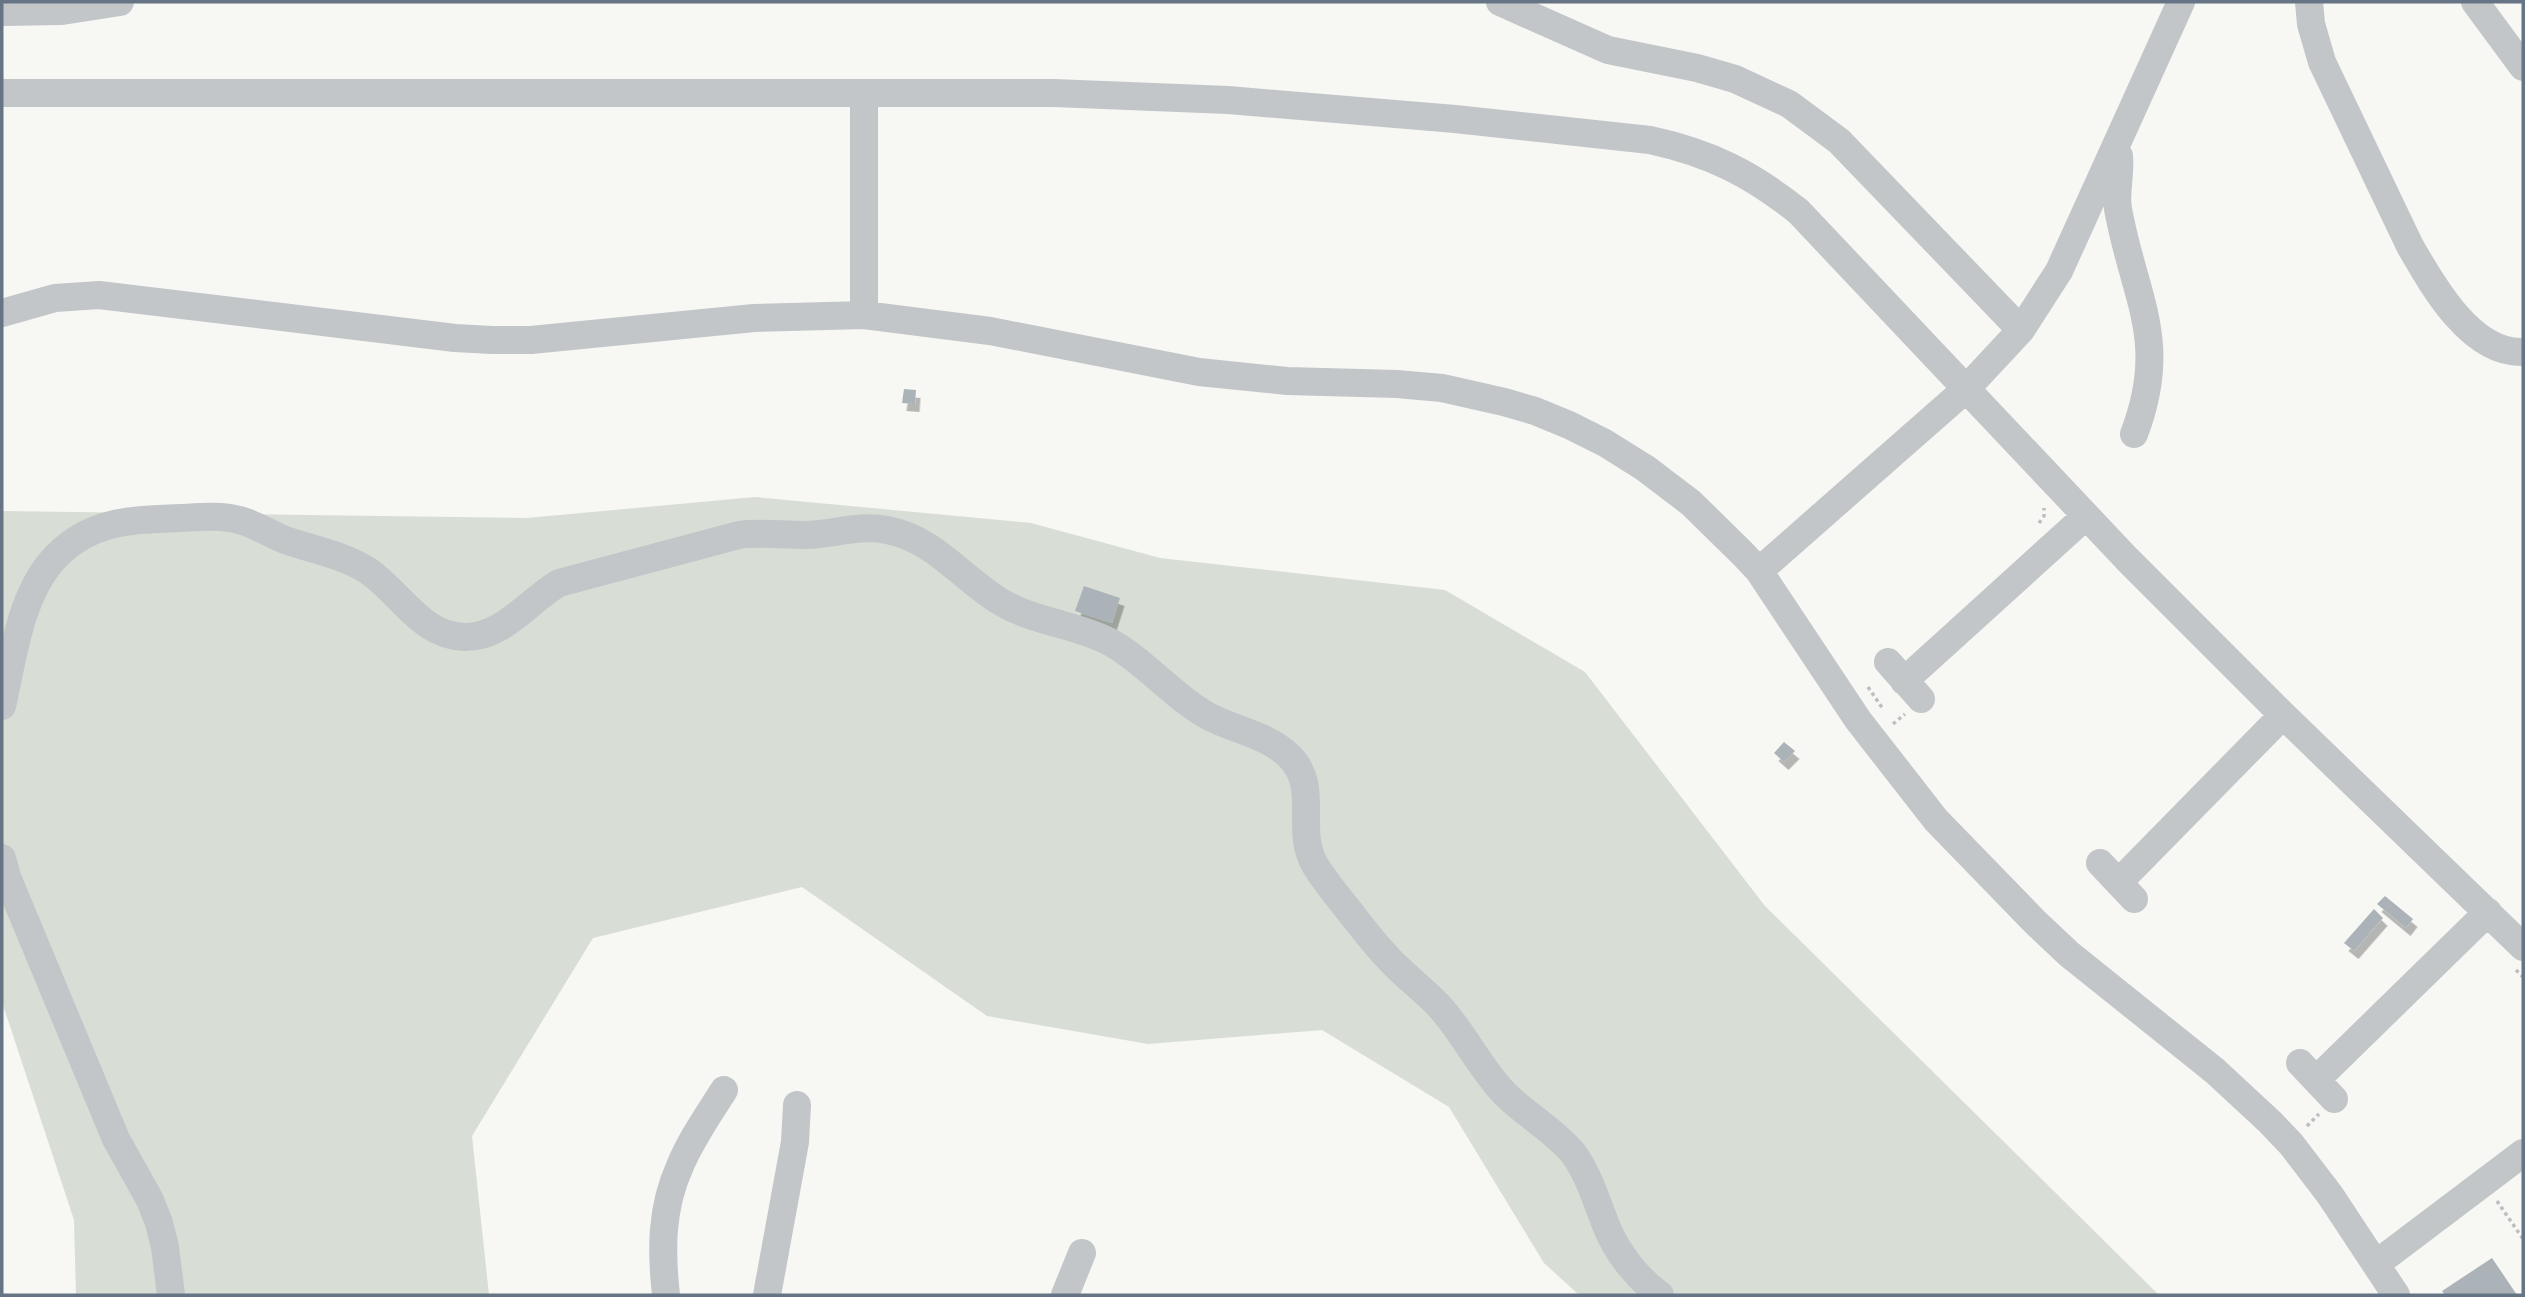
<svg xmlns="http://www.w3.org/2000/svg" width="2525" height="1297" viewBox="0 0 2525 1297" font-family="'Sofia Sans Condensed',sans-serif">
	<defs>
		<filter id="shadow"><feDropShadow dx="4.5" dy="8" stdDeviation="0" flood-color="#0004"/></filter>
	</defs>
	<rect width="100%" height="100%" fill="#f7f7f4"/>
	<!-- green -->
	<path fill="#d8ded5" d="M755,497l276,26 129,35 285,32 140,82 180,234 394,389h-580l-35,-32 -95,-156 -127,-77 -174,14 -161,-28 -185,-129 -209,51 -121,198 17,159h-413l-2,-75 -72,-218v-491l525,7z"/>
	<!-- building -->
	<path fill="#abb3b9" filter="url(#shadow)" d="M904,389l12,1 -1,14 -13,-1z
		M1084,586l36,12 -8,25 -37,-12z
		M1784,742l11,9 -11,11 -10,-9z
		M2385,896l28,23 -7,9 -29,-24z
		M2374,909l9,9 -29,33 -10,-8z
		M2492,1258l25,37h-72l-3,-4z"/>
	<g fill="none" stroke-linecap="round" stroke-linejoin="round">
		<!-- path -->
		<path stroke="#bcbec1" stroke-width="3.5" stroke-dasharray="3.5 3.5" stroke-linecap="butt" d="M2039,523l5,-7v-8
			M1868,687l15,22
			M1893,724l12,-10
			M2516,970l7,7
			M2307,1126l12,-12
			M2497,1201l26,38"/>
		<!-- minor -->
		<path stroke="#c2c6c9" stroke-width="28" d="M1500,2l108,48 89,18 38,11 54,25 50,37 182,189
			M2309,2l2,22 11,38 88,184c23,40 61,108 113,106
			M2475,2l48,65
			M2,12l60,-1 58,-9
			M2,93h1052l174,7 227,19 195,21c60,13 102,34 149,72l328,347 156,156 240,232
			M2119,156c2,18 -4,35 -1,53 16,89 52,131 16,225
			M2,313l53,-15 44,-3 356,43 37,2h39l223,-22 110,-3 126,16 209,41 88,9 110,3 45,4 62,14 31,9 34,14 36,18 40,25 46,35 51,50 17,18 99,149 78,100 99,102 34,32 146,117 55,51 21,22 39,51 66,100
			M864,315v-222
			M1759,571l207,-182 55,-59 38,-59 122,-269
			M1888,662l33,37
			M1904,681l182,-165
			M2,706c11,-47 17,-106 49,-144 36,-42 79,-42 130,-44 19,-1 40,-3 58,2 17,4 32,15 49,21 27,9 54,14 79,29 34,23 53,65 97,67 39,1 64,-36 95,-54l180,-48c22,-3 43,0 65,0 28,0 54,-11 83,-5 48,9 74,48 114,72 33,20 74,22 109,40 36,20 62,54 98,74 26,14 60,19 81,40 32,31 5,73 26,109 9,15 20,28 31,42 16,20 31,41 50,59 14,14 30,26 43,40 25,27 40,61 66,88 21,21 49,36 68,59 17,23 24,51 35,77 11,25 30,49 52,65
			M2,858l5,19 109,262 34,61 9,23 6,24 6,48
			M2100,863l34,36
			M2119,882l164,-167
			M2300,1063l34,36
			M2316,1080l172,-168
			M2376,1264l147,-111
			M666,1295c-5,-45 -5,-87 14,-129 11,-27 29,-52 44,-76
			M767,1295l28,-153 2,-37
			M1065,1295l17,-42"/>
	</g>
	<!-- border -->
	<rect width="2525" height="1297" fill="none" stroke="#667585" stroke-width="7"/>
</svg>
